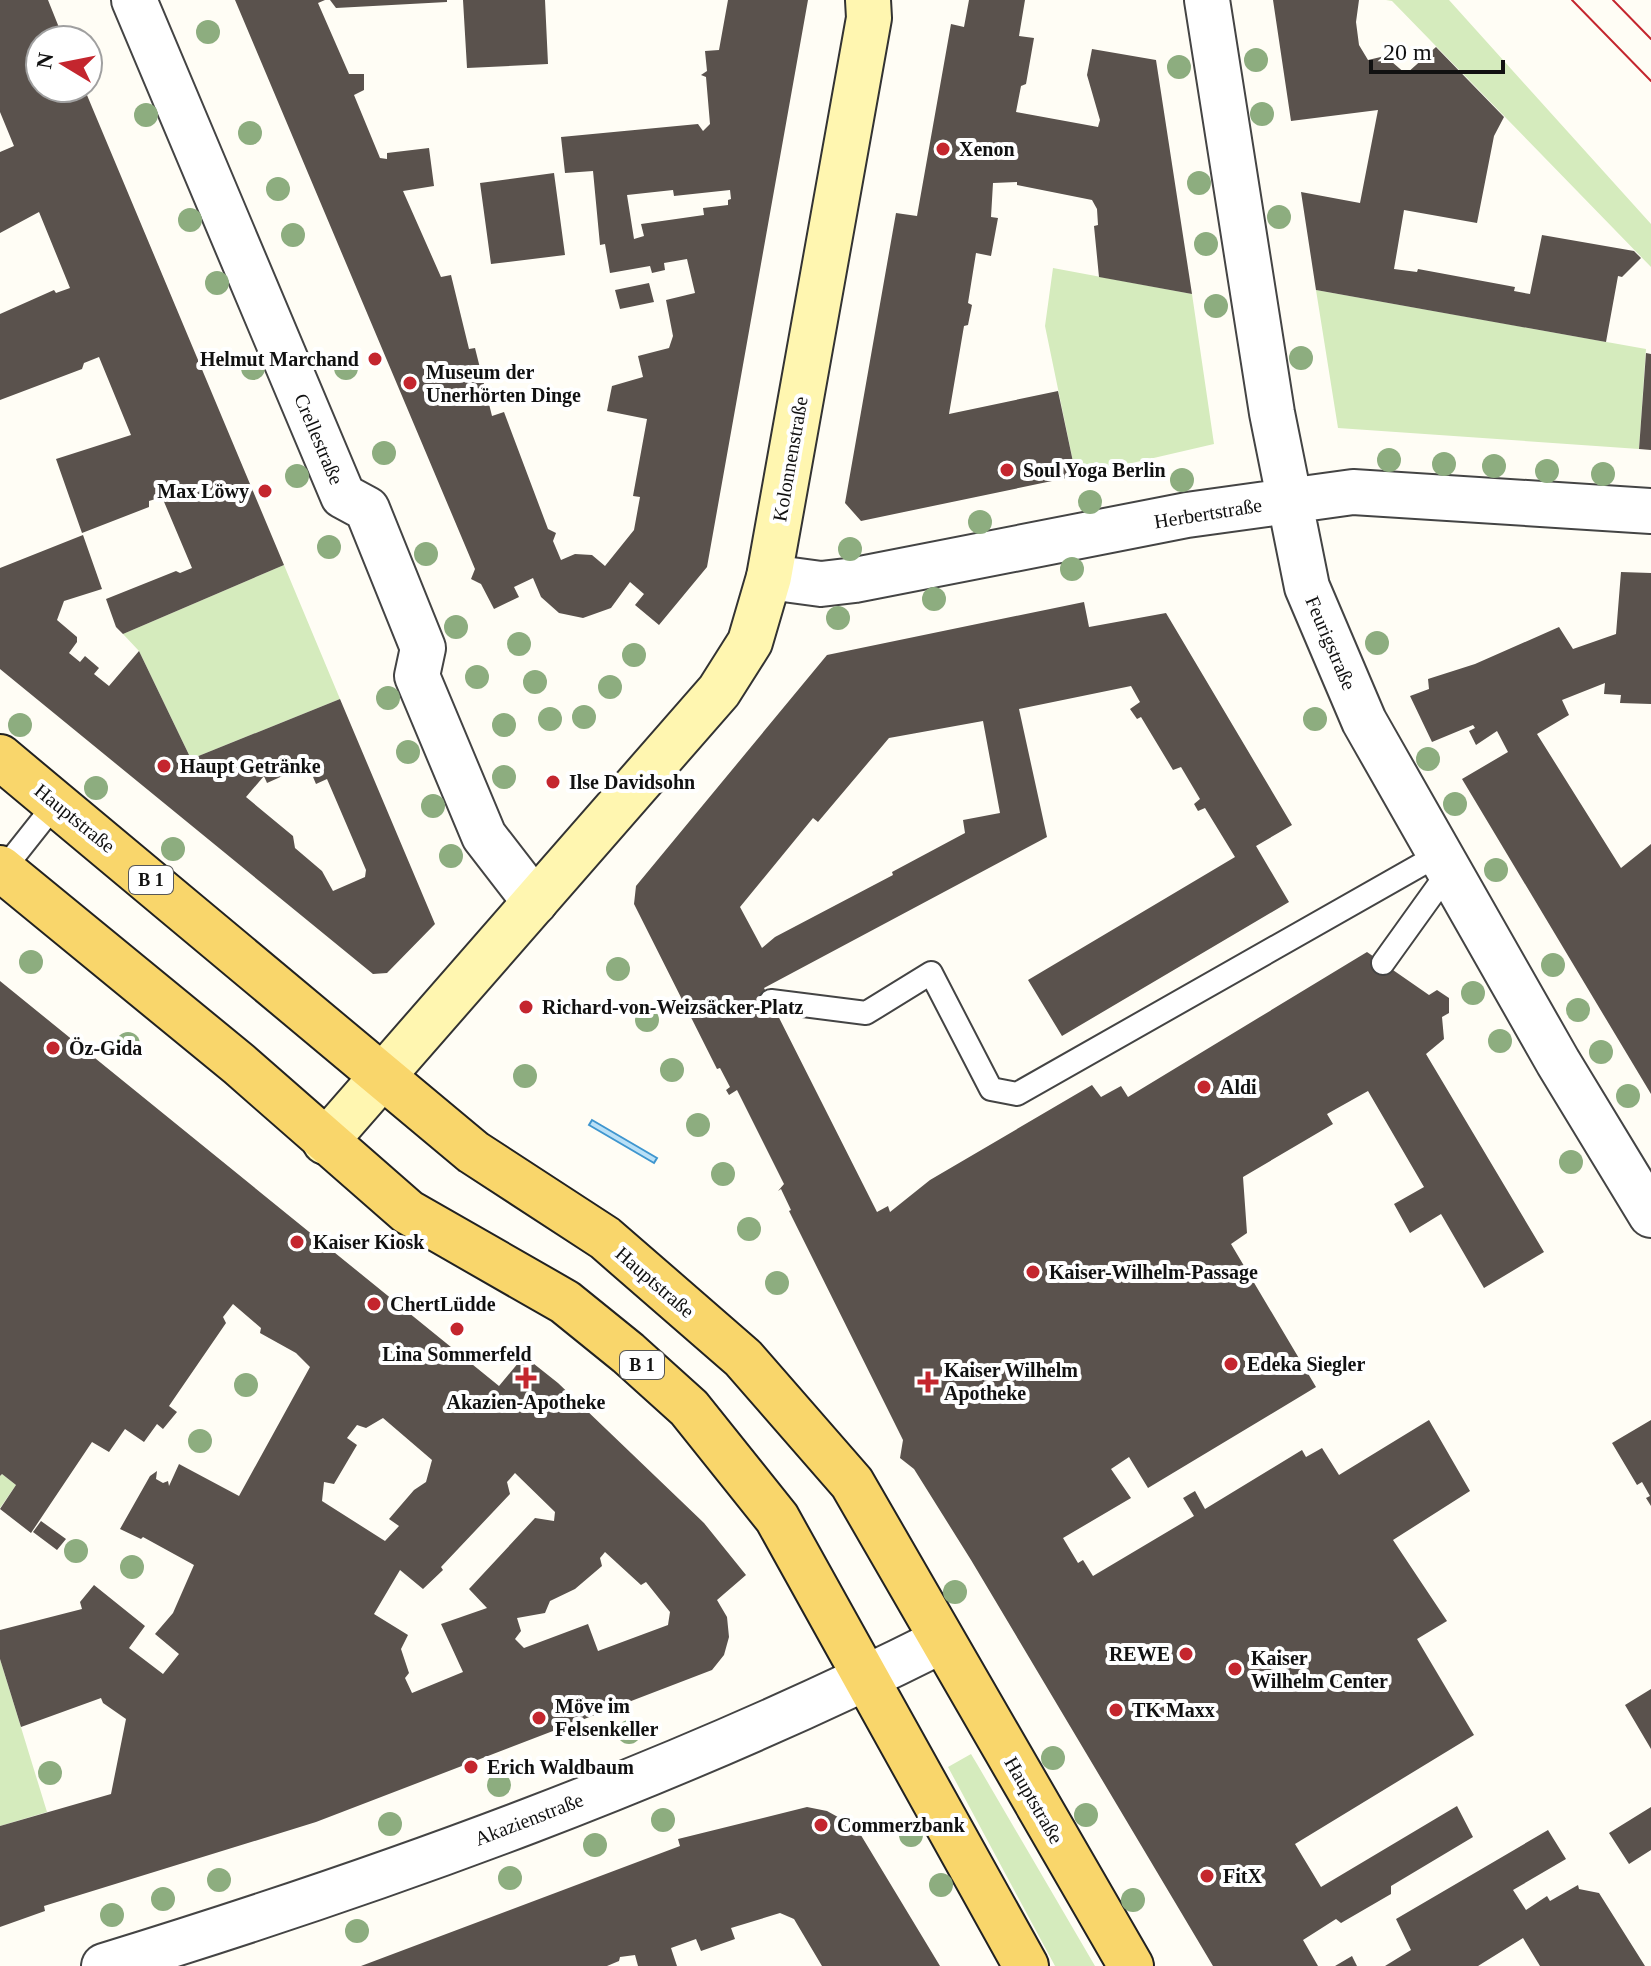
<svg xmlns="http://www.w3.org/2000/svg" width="1651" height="1966" viewBox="0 0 1651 1966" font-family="Georgia,serif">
	<rect width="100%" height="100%" fill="#fffdf5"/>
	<!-- green -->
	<path fill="#d5ebbd" d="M1386,0h63l202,224v43l-259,-266z
		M1053,268l139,26 22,150 -138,32 -31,-150z
		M1316,290l330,59 -7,100 -301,-21z
		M284,565l56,134 -149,60 -52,-108 -16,-17z
		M2,1474l14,11 -16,23v-32z
		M0,1659l47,153 -47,14z
		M971,1754l6,10 118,202h-40l-107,-199z"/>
	<!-- water -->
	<path fill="#b9e0f7" stroke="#3f96cf" stroke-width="2" d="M592,1120l65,38 -3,5 -65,-38z"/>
	<!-- building -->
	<path fill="#5a524d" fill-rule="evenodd" d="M0,0h48l16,40h-24v48h44l200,477 -161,69 -7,-7 -10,-28 70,-28 4,2 12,-5 -30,-71 -13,4v6l-67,26 -26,-74 75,-24 -32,-78 -15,6 -2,6 -82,31v-86l54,-24 2,3 14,-5 -31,-76 -39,21v-81l14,-6 -14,-34z
		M235,0h90l-7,3 31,71h15v16l-10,5 26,63 7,1v-6l42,-5 5,38 -31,5 38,86 10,-2 18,74 6,-1 17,68 12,-4 44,117 8,4 -3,8 8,19 14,-6 17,1 13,11 29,-36 6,-33 -7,-1 14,-77 -40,-8 5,-25 31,-9 -5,-21 31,-8 4,-12 -7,-36 29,-7 -8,-34 -23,4 1,7 -13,3 -2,-7 -40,7 -5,-29 -5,1 -7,-74 -28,2 -4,-36 137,-13 5,7 7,-7 -4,-47 -5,-2 6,-4 -2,-20 14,-1 9,-50h80l-101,567 -48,58 -24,-20 9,-11 -14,-12 -19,26 -28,10 -24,-5 -18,-16 -8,-19 -19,9 5,10 -25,12 -13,-25 -10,-5 4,-10zM673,190l1,6 56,-6 1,9 -3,1v5l-25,3 1,7 -63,9 3,12 -10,3 -7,-44z
		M330,0h117v2l-111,6z
		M463,0h82l3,64 -81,4z
		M969,0h56l-6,36 15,2 -8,46 -5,2 -5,26 82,15 2,-7 -13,-45 5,-26 64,11 36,234 -93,-17 -5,-51 4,-1 -1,-16 -5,-9 -75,-15v-3l-24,1 -2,34 7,1 -7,38 -15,-3 -8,50 4,2 -4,20 -4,1 -15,88 109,-23 18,85 -215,45 -16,-18 51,-290 21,3 34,-192 13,3z
		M1273,0h86l-3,22 3,23 9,15 17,-4 21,18 30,-27 68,70 -10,19 -17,87 -73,-13 -10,59 23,3 1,-3 97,18 -1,4 16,3 12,-59 92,16 7,7 -19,19 -4,-1 -12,66 -290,-52 -15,-98 59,11 18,-93 -87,11z
		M554,173l11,82 -74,9 -11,-81z
		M649,283l5,19 -34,7 -5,-19z
		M1646,353l5,1v96l-12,-1z
		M83,535l19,54 -38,12 -7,19 20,17v5l-8,11 11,9 5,-6 14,12 -5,6 15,12 30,-35 52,108 149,-60 95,225 -48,49 -14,1 -373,-305v-101zM305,758l11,26 11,-5 39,91 -1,7 -32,14 -11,-20 -27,-23 -2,-12 -47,-39 18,-21 3,7 20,-9 -2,-7z
		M1621,572l30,1v131l-31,-1 1,-8 -17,-1 1,-11 -43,17 7,15 -32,19 84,134 30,-24v250l-189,-315 46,-27 -11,-21 -21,14 -7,-14 6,-3 -2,-3 -41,17 -22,-46 19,-7 -1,-10 47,-15 84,-37 14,22 43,-15z
		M1084,602l5,25 77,-14 126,212 -36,21 33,56 -227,134 -34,-56 207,-123 -30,-49 -7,3 -4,-7 6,-5 -19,-32 -8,3 -32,-53 -4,2 -7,-10 10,-7 -9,-16 -112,23 28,128 -283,151 113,224 11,-6 2,6 40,-32 162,-95 9,12 20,-11 7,11 239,-145 62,43 8,-5 12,8v15l-7,4 2,22 -18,15 118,198 -60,36 -43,-74 -31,19 -16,-29 30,-17 -56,-96 -41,23 6,10 -90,53 4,56 -16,11 85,143 -168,101 -19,-31 -18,12 20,29 -68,40 15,25 5,-3 10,16 101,-60 -11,-18 12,-7 10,18 97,-59 4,7 16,-9 17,27 90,-55 41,71 -77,49 54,81 -30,18 57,96 -179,109 26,43 136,-81 16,31 -82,49v8l-50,29 -5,-4 -33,21 15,26h-105l-242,-406 -57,-91 -14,-11 3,-18 -114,-229 2,-1 -10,-21 -3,2 6,-7 -47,-94 -8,5 -3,-5 4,-3 -10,-19 -3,1 -83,-165 2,-18 191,-231zM983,721l17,92 -37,7 2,13 -73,39 1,3 -118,62 -13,11 -22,-41 73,-89 5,4 71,-84z
		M0,981l499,405 25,-30 34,27 146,140 42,52 -29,25 10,17 2,20 -5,18 -12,15 -396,152 -272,84 1,5 -45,16v-101l111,-32 15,-75 -23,-16 -2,-5 -80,29 -21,-68v-29l82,-21 -2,-7 14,-17 51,41 -16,22 34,26 16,-20 -24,-20 18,-21 21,-48 -51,-28 -2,2 -21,-10 30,-53 7,-5 -1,8 7,4 5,-2 1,5 10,-22 60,32 71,-129 -14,-14 -36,-20 1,-5 -28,-24 -10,13 3,6 -57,83 8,6 -14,17 -6,-5 -13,18 -19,-13 -16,23 -17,-10 -61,91 -31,-24 16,-24 -14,-11 -2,2zM383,1418l49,42 -6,22 -12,8 -25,29 10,7 -14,15 -63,-40 2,-19 10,2 23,-39 -10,-7 10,-13 9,3zM515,1473l40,39 -1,9 -19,-3 -66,71 18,19 -46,16 22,48 -51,21 -7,-15 4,-5 -8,-24 7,-14 -34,-21 26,-44 23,19 20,-19 -2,-3 69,-73 -3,-12zM605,1552l36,33 5,-3 24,30 -2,13 -70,26 -10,-27 -64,24 -9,-9 6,-8 -4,-13 28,-5 5,-12 25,-12 27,-23 -2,-8z
		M1651,1420v86l-5,-8 4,-2 -8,-14 -5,3 -25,-42z
		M41,1521l25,18 -9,11 -24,-18z
		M1651,1689v60l-26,-44z
		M807,1807l20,4 29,16 84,139h-118l-28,-47 -14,-6 -49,15 4,11 -34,12 -5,-12 -25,9 6,18h-39l-3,-11 -15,2 -1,4 -12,5h-246l319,-120 -2,-7z
		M1651,1807v43l-22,14 -20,-31z
		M1548,1830l18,29 -53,31 13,20 21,-14 3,5 28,-16 1,4 20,4 46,73h-105l-17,-28 -45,28h-93l26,-16 -15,-31z
		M1352,1956l5,10h-22z"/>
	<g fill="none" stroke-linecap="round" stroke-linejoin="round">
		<!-- lane casing -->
		<g stroke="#444" stroke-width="26">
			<path id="lane" d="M3,870l53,-67
				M1383,963l66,-92
				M771,1001l95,12 65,-40 60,116 26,5 421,-239"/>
		</g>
		<!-- street casing -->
		<g stroke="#444" stroke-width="48">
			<path id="street" d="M134,0l209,496 24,13 56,139 -6,28 67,160 51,66
				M1207,0l65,413 35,174 57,134 194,341 93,153
				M769,577l52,7 34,-4 332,-65 166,-23 298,19
				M104,1966c286,-88 570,-191 837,-325"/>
		</g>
		<!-- secondary casing -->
		<g stroke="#333" stroke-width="48">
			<path id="secondary" d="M325,1142l394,-451 31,-49 19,-65 100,-559 -1,-18"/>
		</g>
		<!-- primary casing -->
		<g stroke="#222" stroke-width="48">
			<path id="primary" d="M0,757l473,395 132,86 138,120 109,125 279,483
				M0,868l239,196 169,148 157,90 63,51 61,55 88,110 249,448"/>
		</g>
		<!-- lane -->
		<use href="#lane" stroke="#fff" stroke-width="22"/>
		<!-- street -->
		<use href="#street" stroke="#fff" stroke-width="44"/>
		<!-- secondary -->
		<use href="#secondary" stroke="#fff6b0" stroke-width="44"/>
		<!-- primary -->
		<use href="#primary" stroke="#f9d66b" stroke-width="44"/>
		<!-- tram -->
		<path stroke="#c4262e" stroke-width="2" d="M1572,0l79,81
			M1613,0l38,39"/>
	</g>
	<!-- trees -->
	<g fill="#8dad7f">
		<circle cx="208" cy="32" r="12"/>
		<circle cx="1256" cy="60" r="12"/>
		<circle cx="1179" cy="67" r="12"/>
		<circle cx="1262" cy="114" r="12"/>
		<circle cx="146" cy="115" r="12"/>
		<circle cx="250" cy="133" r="12"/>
		<circle cx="1199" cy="183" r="12"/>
		<circle cx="278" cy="189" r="12"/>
		<circle cx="1279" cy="217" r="12"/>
		<circle cx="190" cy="220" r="12"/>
		<circle cx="293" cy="235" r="12"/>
		<circle cx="1206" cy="244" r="12"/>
		<circle cx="217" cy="283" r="12"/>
		<circle cx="1216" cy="306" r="12"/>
		<circle cx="1301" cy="358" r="12"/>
		<circle cx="253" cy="368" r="12"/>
		<circle cx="346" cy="368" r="12"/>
		<circle cx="384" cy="453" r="12"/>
		<circle cx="1389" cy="460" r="12"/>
		<circle cx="1444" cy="464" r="12"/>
		<circle cx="1494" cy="466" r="12"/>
		<circle cx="1547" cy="471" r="12"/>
		<circle cx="1603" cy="474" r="12"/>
		<circle cx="297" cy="476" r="12"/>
		<circle cx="1182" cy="480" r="12"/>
		<circle cx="1090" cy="502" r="12"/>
		<circle cx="980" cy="522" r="12"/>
		<circle cx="329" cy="547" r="12"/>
		<circle cx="850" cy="549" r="12"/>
		<circle cx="426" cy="554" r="12"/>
		<circle cx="1072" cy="569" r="12"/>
		<circle cx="934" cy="599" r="12"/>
		<circle cx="838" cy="618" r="12"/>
		<circle cx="456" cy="627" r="12"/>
		<circle cx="1377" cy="643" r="12"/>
		<circle cx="519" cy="644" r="12"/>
		<circle cx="634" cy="655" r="12"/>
		<circle cx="477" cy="677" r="12"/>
		<circle cx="535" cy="682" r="12"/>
		<circle cx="610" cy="687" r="12"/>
		<circle cx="388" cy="698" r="12"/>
		<circle cx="584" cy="717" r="12"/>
		<circle cx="550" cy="719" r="12"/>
		<circle cx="1315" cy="719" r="12"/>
		<circle cx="20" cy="725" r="12"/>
		<circle cx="504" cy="725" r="12"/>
		<circle cx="408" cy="752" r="12"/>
		<circle cx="1428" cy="759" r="12"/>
		<circle cx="504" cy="777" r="12"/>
		<circle cx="96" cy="788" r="12"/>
		<circle cx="1455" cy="804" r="12"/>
		<circle cx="433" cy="806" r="12"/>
		<circle cx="173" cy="849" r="12"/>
		<circle cx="451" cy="856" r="12"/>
		<circle cx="1496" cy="870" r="12"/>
		<circle cx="31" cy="962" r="12"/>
		<circle cx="1553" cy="965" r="12"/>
		<circle cx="618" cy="969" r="12"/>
		<circle cx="1473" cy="993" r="12"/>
		<circle cx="1578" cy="1010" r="12"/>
		<circle cx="647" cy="1020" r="12"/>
		<circle cx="1500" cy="1041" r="12"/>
		<circle cx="128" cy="1044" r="12"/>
		<circle cx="1601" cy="1052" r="12"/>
		<circle cx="672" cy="1070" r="12"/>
		<circle cx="525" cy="1076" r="12"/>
		<circle cx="1628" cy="1096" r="12"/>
		<circle cx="698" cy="1125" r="12"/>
		<circle cx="1571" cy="1162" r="12"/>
		<circle cx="723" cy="1174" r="12"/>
		<circle cx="749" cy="1229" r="12"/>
		<circle cx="777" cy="1283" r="12"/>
		<circle cx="246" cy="1385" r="12"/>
		<circle cx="200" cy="1441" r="12"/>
		<circle cx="76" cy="1551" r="12"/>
		<circle cx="132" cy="1567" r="12"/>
		<circle cx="955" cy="1592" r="12"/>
		<circle cx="629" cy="1732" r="12"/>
		<circle cx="1053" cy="1758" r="12"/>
		<circle cx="50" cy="1773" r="12"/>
		<circle cx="499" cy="1785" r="12"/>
		<circle cx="1086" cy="1815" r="12"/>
		<circle cx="663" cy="1820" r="12"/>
		<circle cx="390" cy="1824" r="12"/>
		<circle cx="911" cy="1835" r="12"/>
		<circle cx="595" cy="1845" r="12"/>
		<circle cx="510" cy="1878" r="12"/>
		<circle cx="219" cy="1880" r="12"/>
		<circle cx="941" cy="1885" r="12"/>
		<circle cx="163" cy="1899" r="12"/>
		<circle cx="1133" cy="1900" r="12"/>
		<circle cx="112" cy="1915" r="12"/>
		<circle cx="357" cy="1931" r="12"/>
	</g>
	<!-- markers -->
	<g fill="#c4262e" stroke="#fff" stroke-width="3">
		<circle cx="943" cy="149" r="8"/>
		<circle cx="375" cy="359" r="8"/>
		<circle cx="410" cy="383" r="8"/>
		<circle cx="1007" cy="470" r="8"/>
		<circle cx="265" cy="491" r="8"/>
		<circle cx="164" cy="766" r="8"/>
		<circle cx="553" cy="782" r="8"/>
		<circle cx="526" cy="1007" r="8"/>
		<circle cx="53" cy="1048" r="8"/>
		<circle cx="1204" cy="1087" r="8"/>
		<circle cx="297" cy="1242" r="8"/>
		<circle cx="1033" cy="1272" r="8"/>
		<circle cx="374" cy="1304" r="8"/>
		<circle cx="457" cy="1329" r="8"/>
		<circle cx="1231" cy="1364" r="8"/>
		<path d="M522 1366h8v8h8v8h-8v8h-8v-8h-8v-8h8z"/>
		<path d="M924 1370h8v8h8v8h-8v8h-8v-8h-8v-8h8z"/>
		<circle cx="1186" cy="1654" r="8"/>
		<circle cx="1235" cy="1669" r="8"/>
		<circle cx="1116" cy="1710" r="8"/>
		<circle cx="539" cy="1718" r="8"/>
		<circle cx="471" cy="1767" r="8"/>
		<circle cx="821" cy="1825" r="8"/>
		<circle cx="1207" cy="1876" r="8"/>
	</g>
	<g text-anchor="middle" stroke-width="8" stroke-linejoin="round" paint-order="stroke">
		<!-- shield labels -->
		<g fill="#fff" stroke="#585858" stroke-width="2">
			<rect x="129" y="866" width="44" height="28" rx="6"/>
			<rect x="620" y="1351" width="44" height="28" rx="6"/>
		</g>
		<g font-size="18" font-weight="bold" fill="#111">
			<text x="151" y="886">B 1</text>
			<text x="642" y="1371">B 1</text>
		</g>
		<!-- poi labels -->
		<g font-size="20" font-weight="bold" fill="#111" stroke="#fff" text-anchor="start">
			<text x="959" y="156">Xenon</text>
			<text x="359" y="366" text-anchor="end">Helmut Marchand</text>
			<text x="426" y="379">Museum der<tspan x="426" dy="23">Unerhörten Dinge</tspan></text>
			<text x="1023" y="477">Soul Yoga Berlin</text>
			<text x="249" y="498" text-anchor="end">Max Löwy</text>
			<text x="180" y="773">Haupt Getränke</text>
			<text x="569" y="789">Ilse Davidsohn</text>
			<text x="542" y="1014">Richard-von-Weizsäcker-Platz</text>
			<text x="69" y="1055">Öz-Gida</text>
			<text x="1220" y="1094">Aldi</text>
			<text x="313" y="1249">Kaiser Kiosk</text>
			<text x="1049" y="1279">Kaiser-Wilhelm-Passage</text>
			<text x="390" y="1311">ChertLüdde</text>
			<text x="457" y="1361" text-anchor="middle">Lina Sommerfeld</text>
			<text x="1247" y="1371">Edeka Siegler</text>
			<text x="944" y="1377">Kaiser Wilhelm<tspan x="944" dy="23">Apotheke</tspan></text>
			<text x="526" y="1409" text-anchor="middle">Akazien-Apotheke</text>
			<text x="1170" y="1661" text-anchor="end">REWE</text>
			<text x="1251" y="1665">Kaiser<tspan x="1251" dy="23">Wilhelm Center</tspan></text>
			<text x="555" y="1713">Möve im<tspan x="555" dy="23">Felsenkeller</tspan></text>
			<text x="1132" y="1717">TK Maxx</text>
			<text x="487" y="1774">Erich Waldbaum</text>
			<text x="837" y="1832">Commerzbank</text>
			<text x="1223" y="1883">FitX</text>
		</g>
		<!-- street labels -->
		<g font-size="20" fill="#111" stroke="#fff">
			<text transform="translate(319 439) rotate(67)" y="7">Crellestraße</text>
			<text transform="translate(790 459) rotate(-80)" y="7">Kolonnenstraße</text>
			<text transform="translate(1208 513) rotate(-9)" y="7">Herbertstraße</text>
			<text transform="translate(1331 643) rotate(67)" y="7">Feurigstraße</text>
			<text transform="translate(75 818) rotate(39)" y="7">Hauptstraße</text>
			<text transform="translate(655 1282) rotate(41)" y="7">Hauptstraße</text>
			<text transform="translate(1034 1800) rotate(60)" y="7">Hauptstraße</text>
			<text transform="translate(529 1819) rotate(-21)" y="7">Akazienstraße</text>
		</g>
	</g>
	<!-- north arrow -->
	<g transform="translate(64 64) rotate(280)"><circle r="38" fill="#ffffff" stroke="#a0a0a0" stroke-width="2"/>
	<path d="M0-6L14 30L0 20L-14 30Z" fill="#c4262e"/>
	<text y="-12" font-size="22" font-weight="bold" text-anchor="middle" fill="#111111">N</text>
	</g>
	<!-- scale -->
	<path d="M1371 60v12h132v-12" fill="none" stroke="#111111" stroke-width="4"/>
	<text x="1383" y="60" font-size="24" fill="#111111" stroke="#ffffff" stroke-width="6" paint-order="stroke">20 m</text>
</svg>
